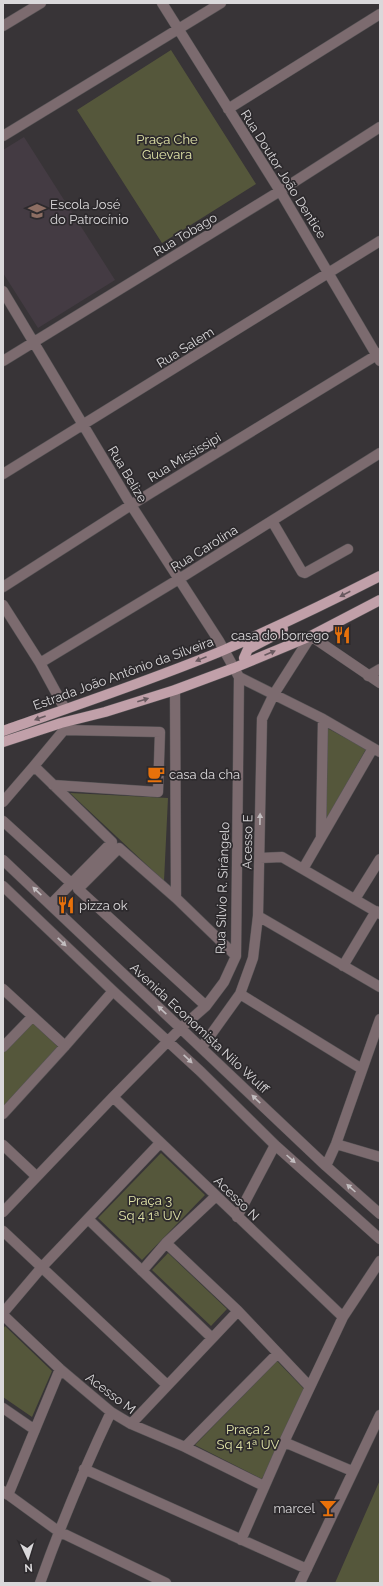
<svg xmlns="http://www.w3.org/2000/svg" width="383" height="1586" viewBox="0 0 383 1586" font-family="Raleway,sans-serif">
	<rect width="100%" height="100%" fill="#383437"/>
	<!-- built -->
	<path fill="#443b43" d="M24,137l91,143 -77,48 -35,-55v-123z"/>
	<!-- green -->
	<path fill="#55573b" d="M171,50l85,134 -94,59 -85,-133z
		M327,728l39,21 -40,72z
		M70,793l98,5 -4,83z
		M32,1022l26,25 -55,61v-55z
		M161,1153l44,42 -63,65 -44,-42z
		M168,1253l59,56 -16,17 -59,-56z
		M5,1326l47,45 -20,46 -29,-20v-68z
		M277,1361l27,28 -42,90 -67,-34z
		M380,1480v103h-45z"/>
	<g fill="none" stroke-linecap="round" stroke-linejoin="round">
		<!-- minor casing -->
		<g stroke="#555254" stroke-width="11">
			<path id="minor" d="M162,3l118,188 100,170
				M3,26l38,-23
				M228,109l152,-95
				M3,136l218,-133
				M3,291l128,214 88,136 20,36 -3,279 -12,26 -18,24 -25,22 -68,69 -110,115
				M3,361l277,-170 100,-64
				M3,474l377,-233
				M272,521l30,51 3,1 43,-24
				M3,587l128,-82 249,-152
				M3,605l37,58 25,46
				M40,663l139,-84 201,-126
				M368,676l12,-7
				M239,677l84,42 57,33
				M175,690l1,208
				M34,766l30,-36 96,2 -2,60 -105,-7
				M3,802l31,-36 78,76 -61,62
				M3,821l68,62
				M321,836l2,-117
				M260,858l22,-1 98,57
				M3,860l323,306 54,48
				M303,869l70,-121
				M3,886l110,105 87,80 75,74 105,94
				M355,899l25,-40
				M258,916l122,71
				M343,966l33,-55
				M3,989l62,57
				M240,994l122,75
				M206,1006l-128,-117 41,-41 57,50 60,58
				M3,1047l29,-30
				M202,1047l38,-53 13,-36 5,-42 4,-197 12,-25 37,-58 69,47
				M113,1097l230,220
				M3,1114l62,-68 48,-55
				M336,1144l44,13
				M3,1145l33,31
				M326,1166l10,-22 44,-125
				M237,1217l38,-72
				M88,1219l124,119
				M3,1231l164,154
				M166,1243l72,68 72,76
				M142,1271l24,-28 50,-47
				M3,1313l39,-46 118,-124
				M3,1315l57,54 51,43 20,12 54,23 79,39
				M3,1408l32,22
				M131,1424l107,-113
				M284,1442l68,29
				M185,1447l93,-94
				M84,1469l223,100
				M3,1491l55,40 108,52
				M8,1495l52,-126
				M241,1540l43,-98 59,-125 37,-56
				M40,1583c21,-59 44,-114 71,-171
				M300,1583l80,-168"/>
		</g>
		<!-- major casing -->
		<g stroke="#555254" stroke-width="11">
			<path id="major" d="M248,662l-4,-4 4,-9 29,-15 6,-5
				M3,731c74,-26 149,-51 221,-81 53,-23 105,-48 156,-74
				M3,742l58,-19 44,-11 70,-22 59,-22 77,-32 69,-36"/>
		</g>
		<!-- minor -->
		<use href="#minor" stroke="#7c6b6f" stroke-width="10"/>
		<!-- major -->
		<use href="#major" stroke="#c1a0a9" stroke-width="10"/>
	</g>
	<!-- one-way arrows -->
	<defs><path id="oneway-solid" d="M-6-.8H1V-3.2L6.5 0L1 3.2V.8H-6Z"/></defs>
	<g fill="#68595f">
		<use href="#oneway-solid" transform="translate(345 594) rotate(153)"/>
		<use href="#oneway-solid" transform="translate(270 653) rotate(-23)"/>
		<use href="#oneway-solid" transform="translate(201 659) rotate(158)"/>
		<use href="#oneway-solid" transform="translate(143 700) rotate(-17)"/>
		<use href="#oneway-solid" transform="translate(40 718) rotate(160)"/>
	</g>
	<g fill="#c2bdbf">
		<use href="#oneway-solid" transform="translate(260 819) rotate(-89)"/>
		<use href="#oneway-solid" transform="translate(37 891) rotate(-137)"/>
		<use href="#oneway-solid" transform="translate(62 942) rotate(44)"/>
		<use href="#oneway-solid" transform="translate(162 1010) rotate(-137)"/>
		<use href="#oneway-solid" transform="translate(188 1059) rotate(43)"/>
		<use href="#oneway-solid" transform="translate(256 1099) rotate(-136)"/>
		<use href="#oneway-solid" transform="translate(291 1159) rotate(42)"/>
		<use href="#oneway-solid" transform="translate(351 1188) rotate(-138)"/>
	</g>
	<!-- icons -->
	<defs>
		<g id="school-bare" transform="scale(1.38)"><path d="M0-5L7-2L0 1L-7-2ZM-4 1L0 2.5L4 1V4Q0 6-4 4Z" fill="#8d6e63" stroke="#2d2a2d" stroke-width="2.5" paint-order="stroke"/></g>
		<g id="restaurant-bare" transform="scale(1.38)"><path d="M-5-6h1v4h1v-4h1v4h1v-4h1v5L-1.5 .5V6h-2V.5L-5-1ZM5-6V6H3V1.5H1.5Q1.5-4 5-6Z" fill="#e8710a" stroke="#2d2a2d" stroke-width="2.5" paint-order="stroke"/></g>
		<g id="cafe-bare" transform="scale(1.38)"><path d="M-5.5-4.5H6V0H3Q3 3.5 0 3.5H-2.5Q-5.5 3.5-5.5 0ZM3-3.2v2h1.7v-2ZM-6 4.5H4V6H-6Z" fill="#e8710a" stroke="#2d2a2d" stroke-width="2.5" paint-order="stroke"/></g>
		<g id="bar-bare" transform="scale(1.38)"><path d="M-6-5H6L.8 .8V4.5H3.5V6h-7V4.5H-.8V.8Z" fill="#e8710a" stroke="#2d2a2d" stroke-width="2.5" paint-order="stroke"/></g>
	</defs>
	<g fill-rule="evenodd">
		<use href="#school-bare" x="37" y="211"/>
		<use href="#restaurant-bare" x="342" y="635"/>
		<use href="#cafe-bare" x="156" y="774"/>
		<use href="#restaurant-bare" x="66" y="905"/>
		<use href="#bar-bare" x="328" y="1508"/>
	</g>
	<g text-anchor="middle" stroke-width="3.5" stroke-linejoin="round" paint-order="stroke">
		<!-- park labels -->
		<g font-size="13" fill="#e2e5a9" stroke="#2d2a2d">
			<text x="167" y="144">Praça Che<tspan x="167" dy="15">Guevara</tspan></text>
			<text x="150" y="1205">Praça 3<tspan x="150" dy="15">Sq 4 1ª UV</tspan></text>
			<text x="248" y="1434">Praça 2<tspan x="248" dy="15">Sq 4 1ª UV</tspan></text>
		</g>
		<!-- street labels -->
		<g font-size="13" fill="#dad8da" stroke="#2d2a2d">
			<text transform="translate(284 174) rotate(58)" y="5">Rua Doutor João Dentice</text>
			<text transform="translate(185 234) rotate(-31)" y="5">Rua Tobago</text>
			<text transform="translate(185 347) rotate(-32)" y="5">Rua Salem</text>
			<text transform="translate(184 457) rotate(-31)" y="5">Rua Mississipi</text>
			<text transform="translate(128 474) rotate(59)" y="5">Rua Belize</text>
			<text transform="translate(204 548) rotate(-32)" y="5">Rua Carolina</text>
			<text transform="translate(123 673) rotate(-20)" y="5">Estrada João Antônio da Silveira</text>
			<text transform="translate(247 842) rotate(-89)" y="5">Acesso E</text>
			<text transform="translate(222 888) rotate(-88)" y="5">Rua Sílvio R. Sirângelo</text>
			<text transform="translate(200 1028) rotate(43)" y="5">Avenida Economista Nilo Wulff</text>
			<text transform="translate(237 1198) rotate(44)" y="5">Acesso N</text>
			<text transform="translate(111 1393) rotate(37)" y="5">Acesso M</text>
		</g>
		<!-- poi labels -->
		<g font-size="13" fill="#dad8da" stroke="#2d2a2d" text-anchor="start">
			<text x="50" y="209">Escola José<tspan x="50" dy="15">do Patrocínio</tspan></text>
			<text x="329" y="640" text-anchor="end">casa do borrego</text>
			<text x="169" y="779">casa da cha</text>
			<text x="79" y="910">pizza ok</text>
			<text x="315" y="1513" text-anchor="end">marcel</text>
		</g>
	</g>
	<!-- border -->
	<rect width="383" height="1586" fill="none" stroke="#dad8da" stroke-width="8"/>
	<!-- north arrow -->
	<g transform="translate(28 1558) rotate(176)" stroke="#2d2a2d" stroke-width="3" paint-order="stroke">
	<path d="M0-3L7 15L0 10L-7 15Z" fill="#dad8da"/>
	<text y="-6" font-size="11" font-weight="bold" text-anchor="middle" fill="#dad8da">N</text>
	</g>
</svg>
